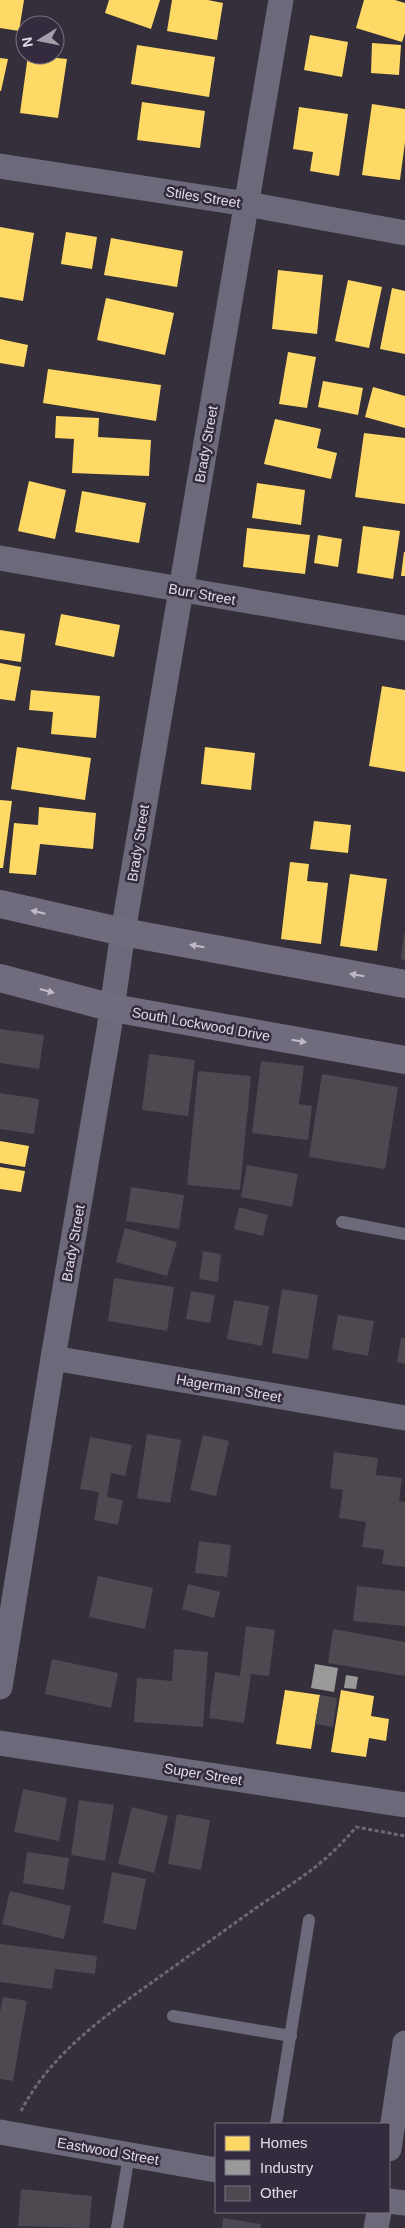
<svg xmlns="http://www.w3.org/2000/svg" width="405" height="2228" viewBox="0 0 405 2228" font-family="Helvetica,sans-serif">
	<rect width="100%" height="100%" fill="#342f3a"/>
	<!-- homes -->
	<path fill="#ffd966" d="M0,0h24l-5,31 -19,-3z
		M109,0h51l-9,29 -46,-16z
		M172,0h36l15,3 -6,37 -50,-9z
		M364,0h31l10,3v30l-3,9 -46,-14z
		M310,35l38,7 -6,35 -38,-7z
		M372,43l29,2 -2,30 -28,-2z
		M137,45l78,12 -6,40 -78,-13z
		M28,55l39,4 -9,59 -38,-5z
		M0,58l8,1 -7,32h-1z
		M142,102l63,9 -5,37 -63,-8z
		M372,104l33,5v33l-5,38 -38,-5z
		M299,107l49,7 -9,62 -29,-5 3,-19 -20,-3z
		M0,227l34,6 -11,68 -23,-4z
		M66,232l31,5 -5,32 -31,-5z
		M111,238l72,13 -6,36 -73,-12z
		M278,270l45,5 -6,59 -45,-5z
		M348,280l34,7 -13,61 -34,-7z
		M392,288l13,3v63l-25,-5z
		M106,298l68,15 -9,42 -68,-15z
		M0,339l28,6 -4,22 -24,-4z
		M288,352l28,5 -9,51 -28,-4z
		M48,369l113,16 -5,36 -113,-18z
		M323,381l40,7 -5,27 -40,-8z
		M373,387l32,9v32l-40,-11z
		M56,416l43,2 -1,19 53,3 -2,36 -77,-3 2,-34 -19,-1z
		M275,419l46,10 -4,19 20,5 -6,26 -67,-15z
		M364,433l41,5v66l-50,-7z
		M29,481l37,9 -11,49 -37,-8z
		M257,483l48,7 -4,35 -49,-7z
		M82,491l64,12 -7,40 -64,-11z
		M363,526l37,5 -7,48 -36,-6z
		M247,528l63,7 -5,39 -62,-7z
		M318,535l24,4 -4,28 -24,-4z
		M404,552h1v24h-4z
		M61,614l59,11 -6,32 -59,-12z
		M0,630l25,4 -4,28 -21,-3z
		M0,663l21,4 -6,34 -15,-2z
		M382,686l23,4v82l-36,-6z
		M31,690l69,6 -4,42 -45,-4 2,-22 -24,-2z
		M17,747l74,11 -6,42 -74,-11z
		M205,747l50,6 -4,37 -50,-6z
		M0,800l12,1 -9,67h-3z
		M39,807l57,6 -3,36 -53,-5 -4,31 -27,-2 5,-50 24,2z
		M314,821l37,4 -3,28 -38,-4z
		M290,862l19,2 -2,17 21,2 -7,61 -40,-5z
		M350,874l37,5 -10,72 -37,-5z
		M0,1141l29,5 -4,21 -25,-4z
		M0,1167l25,4 -4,21 -21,-3z
		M285,1690l35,5 -9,54 -35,-5z
		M341,1690l33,6 -3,20 18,3 -3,22 -17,-3 -3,19 -35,-5z"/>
	<!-- industry -->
	<path fill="#999" d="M315,1664l23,4 -4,24 -23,-4z
		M346,1675l12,2 -2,12 -12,-1z"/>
	<!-- building -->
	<path fill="#4e4851" d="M404,934h1v26l-4,-1z
		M0,1029l44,6 -5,34 -39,-6z
		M149,1054l46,6 -7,56 -46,-6z
		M261,1061l43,5 -5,38 13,2 -4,34 -56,-7z
		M198,1071l53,5 -11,114 -53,-5z
		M322,1074l76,13 -13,82 -76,-12z
		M0,1093l39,6 -5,35 -34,-5z
		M247,1165l51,9 -6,33 -51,-10z
		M131,1187l53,8 -5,34 -53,-8z
		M239,1207l29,8 -5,21 -29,-7z
		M125,1228l52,14 -10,34 -51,-14z
		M203,1251l18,3 -3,28 -19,-3z
		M114,1278l60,9 -7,44 -59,-10z
		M282,1289l36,6 -10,64 -36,-6z
		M191,1291l24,4 -5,28 -24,-4z
		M234,1300l35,6 -7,40 -35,-7z
		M338,1315l36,6 -6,35 -36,-7z
		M401,1338h4v26l-8,-2z
		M147,1434l34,6 -11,63 -33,-5z
		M203,1435l26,6 -13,55 -26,-6z
		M90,1437l42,8 -7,31 -14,-3 -4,24 16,3 -5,25 -24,-5 5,-28 -19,-3z
		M334,1452l44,6 -2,17 26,3 -3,23 6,1v65l-23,-3 2,-14 -22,-3 4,-25 -27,-4 4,-28 -13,-2z
		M199,1541l32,4 -4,32 -32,-4z
		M98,1576l55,12 -8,41 -56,-12z
		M188,1584l32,8 -6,26 -32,-9z
		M357,1586l48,5v35l-52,-5z
		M246,1626l29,4 -6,46 -18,-2 -7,49 -35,-5 6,-46 25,4z
		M333,1629l72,13v34l-77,-13z
		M174,1649l34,3 -5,75 -69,-5 3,-44 35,3z
		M52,1659l66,14 -7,35 -66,-14z
		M320,1695l17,3 -4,29 -18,-3z
		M23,1789l44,9 -8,43 -45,-9z
		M79,1800l35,5 -9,56 -34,-6z
		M132,1807l36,9 -14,57 -36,-9z
		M177,1814l33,6 -9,50 -33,-6z
		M27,1852l42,6 -5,32 -41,-7z
		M112,1872l34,7 -10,51 -33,-7z
		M10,1891l61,15 -7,33 -62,-15z
		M0,1944l97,12 -2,18 -40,-5 -3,20 -52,-7z
		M3,1997l24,4 -14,80 -13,-2v-67z
		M21,2189l71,7 -3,32 -71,-2z
		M223,2218l38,6 -1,4h-38z"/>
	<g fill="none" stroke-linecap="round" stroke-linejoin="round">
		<!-- path -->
		<path stroke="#6b6976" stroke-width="3" stroke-dasharray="4 2.5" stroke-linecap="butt" d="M21,2111c30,-58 85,-96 137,-133 35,-25 70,-50 105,-75 38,-25 64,-41 93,-76l49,9"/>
		<!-- service -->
		<path stroke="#6c6a7a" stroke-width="12" d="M342,1222l63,12
			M173,2016l118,20
			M276,2124l33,-204
			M117,2228l12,-73"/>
		<!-- minor -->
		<path stroke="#6c6a7a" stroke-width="25" d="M0,166l247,38 158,29
			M0,558l405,70
			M53,1358l352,60
			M0,1687l53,-329 56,-329 14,-97 158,-932
			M0,1743l405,62
			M0,2132l216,38
			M389,2149l16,-106
			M389,2201l16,2
			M376,2228l3,-16"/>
		<!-- secondary -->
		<path stroke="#706c7e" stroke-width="28" d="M0,904l123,28 282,52
			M0,978l113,30 292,52"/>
	</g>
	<!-- one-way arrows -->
	<defs><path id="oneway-solid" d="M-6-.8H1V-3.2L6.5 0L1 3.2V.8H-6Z" transform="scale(1.25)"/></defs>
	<g fill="#c0bac8">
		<use href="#oneway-solid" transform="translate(38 912) rotate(-167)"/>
		<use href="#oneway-solid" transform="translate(197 946) rotate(-170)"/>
		<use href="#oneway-solid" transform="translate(357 975) rotate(-170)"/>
		<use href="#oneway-solid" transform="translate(47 991) rotate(15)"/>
		<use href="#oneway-solid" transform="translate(299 1041) rotate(10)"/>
	</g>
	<g text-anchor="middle" stroke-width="5" stroke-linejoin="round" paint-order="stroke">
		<!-- street labels -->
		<g font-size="14" fill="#e2dce8" stroke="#342b3e">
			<text transform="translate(203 197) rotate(9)" y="5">Stiles Street</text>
			<text transform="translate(206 444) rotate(-80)" y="5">Brady Street</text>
			<text transform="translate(202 594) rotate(10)" y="5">Burr Street</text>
			<text transform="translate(138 843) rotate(-81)" y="5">Brady Street</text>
			<text transform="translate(201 1024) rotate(10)" y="5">South Lockwood Drive</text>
			<text transform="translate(73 1243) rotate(-80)" y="5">Brady Street</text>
			<text transform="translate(229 1388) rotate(10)" y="5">Hagerman Street</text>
			<text transform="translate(203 1774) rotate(9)" y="5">Super Street</text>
			<text transform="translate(108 2151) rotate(10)" y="5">Eastwood Street</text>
		</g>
	</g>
	<!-- legend -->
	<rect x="215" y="2123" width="175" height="90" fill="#342b3e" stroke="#7a7282"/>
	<rect x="225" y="2136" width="25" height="15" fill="#ffd966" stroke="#7a7282"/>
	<text x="260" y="2148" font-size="15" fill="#e2dce8">Homes</text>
	<rect x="225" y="2160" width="25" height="15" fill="#999999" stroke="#7a7282"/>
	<text x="260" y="2173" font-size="15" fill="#e2dce8">Industry</text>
	<rect x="225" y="2186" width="25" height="15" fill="#4e4851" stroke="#7a7282"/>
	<text x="260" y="2198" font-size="15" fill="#e2dce8">Other</text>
	<!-- north arrow -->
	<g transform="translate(40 40) rotate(260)"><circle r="24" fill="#342b3e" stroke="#7a7282"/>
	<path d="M0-4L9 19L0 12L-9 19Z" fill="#a59fab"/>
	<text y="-8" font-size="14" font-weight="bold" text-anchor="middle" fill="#e2dce8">N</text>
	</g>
</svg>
